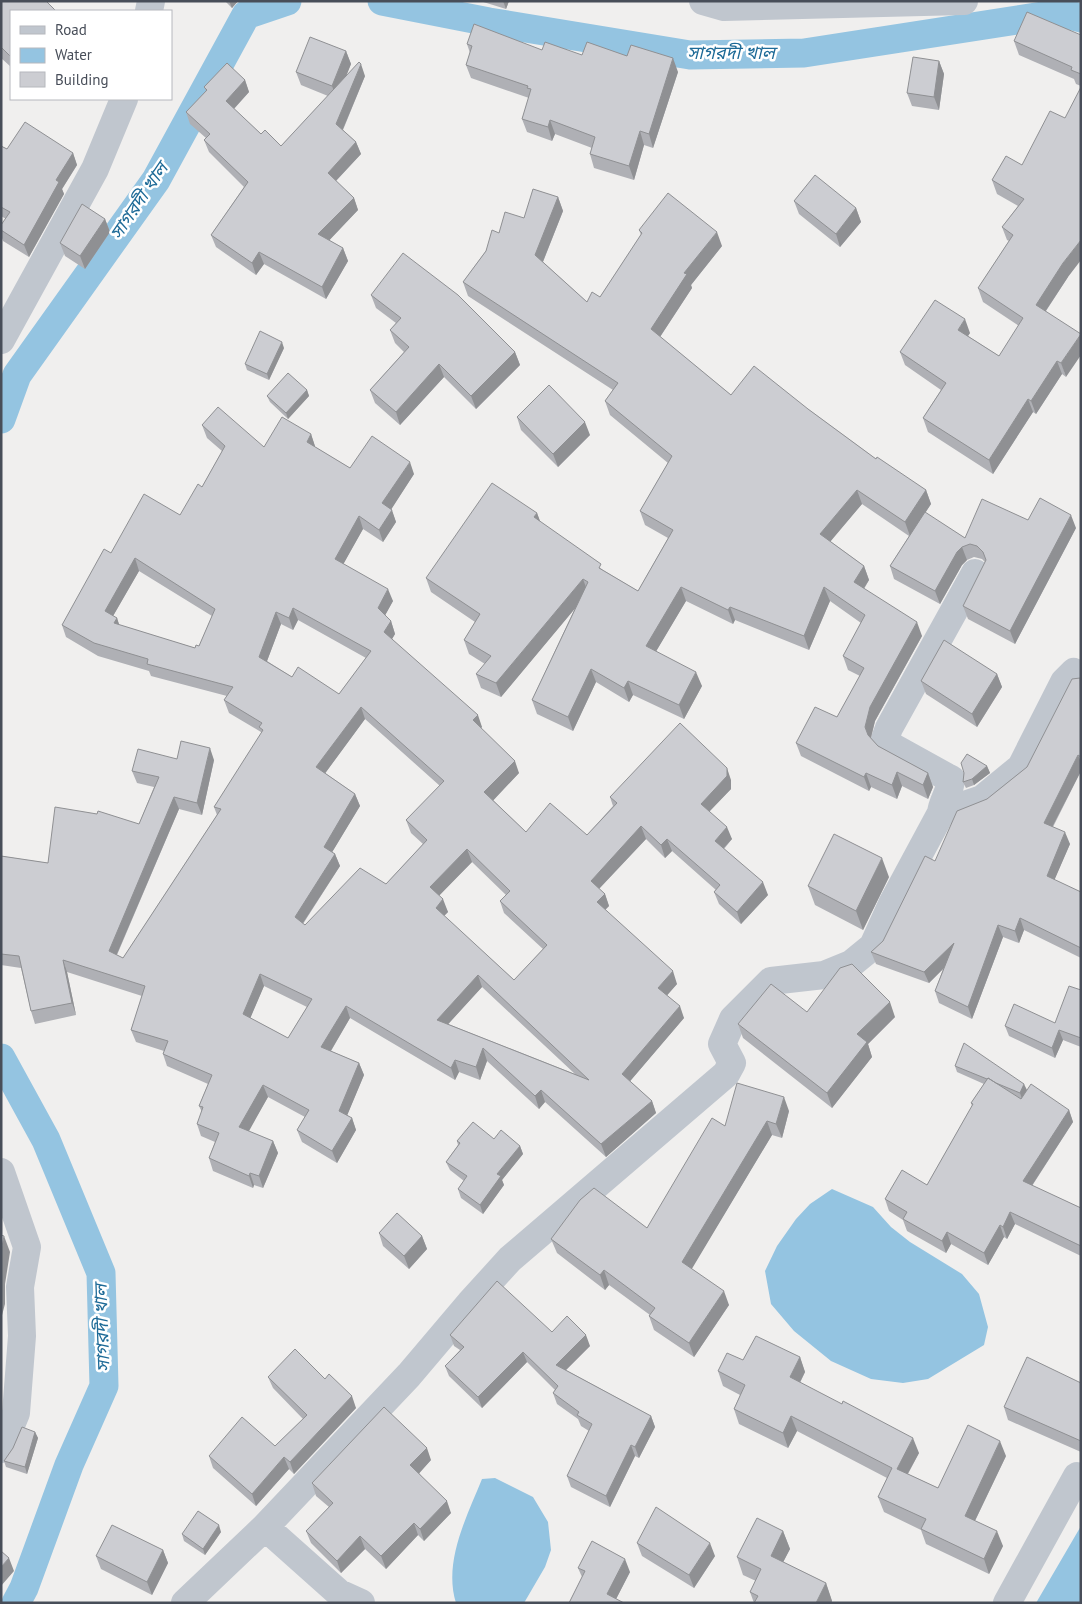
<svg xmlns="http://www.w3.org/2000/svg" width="1082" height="1604" viewBox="0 0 1082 1604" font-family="'PT Sans','Noto Sans Bengali',sans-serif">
	<rect width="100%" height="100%" fill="#f0efee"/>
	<!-- water -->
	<path fill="#94c4e1" d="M832,1189l41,18 18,20 19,15 52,32 17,20 9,33 -4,18 -56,34 -25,4 -32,-4 -40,-18 -37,-30 -23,-27 -6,-33 12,-25 19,-27 14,-15z
		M495,1478l38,19 15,25 3,28 -6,17 -21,36h-68c-13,-41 11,-87 26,-124z
		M1081,1526v77h-45z"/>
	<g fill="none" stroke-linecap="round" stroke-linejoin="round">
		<!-- canal -->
		<path stroke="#94c4e1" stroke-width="29" d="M382,1l107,21 201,33 114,-2 258,-40 19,5
			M1,419l16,-44 139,-195 90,-165 41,-14
			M1,1058l45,82 55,133 3,113 -35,79 -45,123 -8,15"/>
		<!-- street -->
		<path stroke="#c0c6ce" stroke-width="28" d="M703,1l21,6 240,-6
			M149,11l2,-10
			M1,340l94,-171 29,-70
			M941,813l41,-14 39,-32 43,-85 10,-10 7,3
			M1,1172l26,75 -7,40 2,49 -6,77 -15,36
			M265,1527l74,66 22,10
			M185,1603l80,-76 144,-152 61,-72 40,-44 216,-185 6,-11 -10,-19 11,-25 38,-38 53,-6 27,-11 22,-18 19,-42 49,-91c1,-12 10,-22 10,-34l-4,-2 -56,-31 -6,-7 4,-11 86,-155
			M1007,1603l70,-127 4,1"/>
	</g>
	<!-- wall -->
	<path fill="#afb0b5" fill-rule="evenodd" d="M1,1l10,10v56l-10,-9z
		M225,1h13l-6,7z
		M480,1h29l-3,8z
		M1081,35v51l-5,-2 -2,-5 -55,-24 -5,-14z
		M467,44l75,6 40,5 45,1 51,16 -25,76 -9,-3 -10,35 -40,-12 -4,-14 2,-6 -37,-14 -3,7 -25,-9 -5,-13 7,-21 -58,-20 -5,-13 4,-12z
		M346,51l5,13 -5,12h19l-22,54 13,12 5,12 -25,27 18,17 4,12 -29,30 14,8 5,13 -22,38 -62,-35 -8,11 -40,-28 -5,-12 33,-48 -35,-35 -5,-12 2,-2 -16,-14 -4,-12 20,-21 -2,-4 41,-7 4,12 -15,17 27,25 20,12 47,-50 -27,-11 -5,-13z
		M939,61l5,13 -5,36 -27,-4 -5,-13z
		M1,146l6,3 66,4 4,12 -15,24 2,5 -35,63 -26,-16 -2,-6v-10l5,-6 -5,-3z
		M1006,156l62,121 -22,34 20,66 -4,-3 -26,40 -3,-2 -40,62 -65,-42 -5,-14 18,-28 -36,-25 -5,-13 70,-19 -2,3 31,20 20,-30 -36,-24 -5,-14 31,-47 -2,-1 -5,-13 16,-21 -21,-12 -5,-14z
		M558,197l5,14 -20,51 44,40 13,-5 41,-62 -2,-5 83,16 -31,39 1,3 -32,49 71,58 77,14 68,50 50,31 5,14 -6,9 40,25 63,-18 48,8 -61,116 -47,-25 -5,-13 22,-44 -3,-3 -8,-2 -7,3 -5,5 -22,39 -46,-25 -4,-13 19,-30 -47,-32 -32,37 34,25 5,14 -5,9 58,47 -47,85 -4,17 7,8 50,27 5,14 -5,12 -26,-13 -5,13 -26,-12 -2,4 -68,-35 -5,-13 41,-26 23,-41 -12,-6 -5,-14 18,-33 -31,-22 -21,49 -74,-30 -2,4 -47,-23 -30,50 46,35 -18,33 -51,-24 -4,7 -33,-20 -23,49 -36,-17 -5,-14 43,-92 -74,89 -20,-9 -5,-14 9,-10 -16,-10 -5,-14 11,-18 -44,-30 -5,-14 111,-65 3,9 63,48 35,21 30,-53 -23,-13 -5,-14 28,-48 -58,-48 -5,-14 8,-11 -145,-94 -5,-14 36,-49 25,-15z
		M794,201l62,7 5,14 -21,25 -41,-33z
		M105,219l5,13 -25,37 -20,-13 -5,-13z
		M371,295l144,57 5,13 -44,44 -32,-32 -44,48 -25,-22 -5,-13 34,-38 -9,-9 -5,-13 6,-7 -20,-15z
		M284,348l-15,32 -22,-10 -2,-6z
		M307,390l2,6 -21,23 -18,-17 -3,-6z
		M517,417l73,18 -32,32 -37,-37z
		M202,425l62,22 47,-13 4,13 35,21 64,6 -23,35 5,13 -13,20 -20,-13 -20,35 50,37 -8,14 6,6 4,13 -3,5 90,88 -1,1 38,45 -26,27 33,32 61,3 26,-29 -3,-9 121,-17v9l-22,23 23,27 -8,10 44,46 -27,29 -22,-20 -5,-12 2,-2 -44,-39 -7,7 -19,-19 -47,50 6,5 4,12 -4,4 72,74 -10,11 17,23 -54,63 22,20 4,12 -50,44 -61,-55 -6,7 -52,-48 -7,19 -21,-8 -4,8 -105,-62 -19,33 28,12 5,12 -17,40 5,3 4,12 -19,33 -35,-21 -5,-12 8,-13 -37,-20 -20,34 25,10 5,12 -15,35 -9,-3 -1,3 -40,-17 -4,-13 6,-16 -14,-6 -4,-12 5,-12 -3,-6 9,-22 -41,-18 -4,-12 1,-3 -28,-9 -5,-12 11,-34 -75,-24 9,43 -41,9 -4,-13 -10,-43 -20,-3v-109l47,7 91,-39 15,-37 -17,-4 -5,-12 45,-12 37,1 -12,55 -23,-6 -62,146 6,3 94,-143 -3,-8 47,-73v-2l-32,-19 -5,-13 3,-4 -76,-20 -2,-5 -51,-15 -32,-19 -4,-12 49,-72 69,-38 22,-28 20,-36 -15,-13zM139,571l73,45 -13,30 -4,2 -76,-23 -2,-7 -4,-2zM298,620l68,38 -27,36 -47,-17 -25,-16 14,-37 12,6zM365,719l75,67 -34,34 5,13 12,11 -37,40 -81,41 -2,-1 37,-58 -5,-12 -3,-2 28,-46 -5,-12 -30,-21zM472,862l34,33 -6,6 4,12 39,36 -29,31 -70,-64 4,-4 -9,-17zM264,986l43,21 -19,31 -38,-20zM482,987l93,87 -127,-50z
		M997,674l5,13 -25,40 -51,-33 -5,-13z
		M1081,678v93l-28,56 17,17 -16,36 27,12v66l-57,-28 -5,13 -16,-6 -31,82 -33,-16 -4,-12 8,-22 -14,14 -53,-19 -5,-12 12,-11 52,-80 52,-62 40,-32z
		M987,766l3,7 -16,12 -8,3 -3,-6 1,-9z
		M889,877l-26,53 -48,-25 -7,-19z
		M1081,990v57l-18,-7 -8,18 -46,-22 -4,-10 50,-3z
		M807,1012l88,5 -27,27 4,13 -40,51 -89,-70 -5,-14z
		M955,1066l72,24 42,20 4,12 -41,64 49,22v48l-66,-32 -8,15 -3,-2 -16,28 -37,-21 -5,9 -39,-22 -4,-11 -14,-9 -4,-12 42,-14 45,-79 -1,-3 13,-19 -27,-12z
		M789,1111l-7,27 -10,-3 -81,134 38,36 -35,52 -40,-27 -5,-14 1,-1 -41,-30 -4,5 -48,-37 -6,-14 96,-11 78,-102z
		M494,1139l26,7 3,8 -21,26 2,5 -21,29 -22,-16 -3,-9 6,-8 -14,-11 -4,-8 12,-17 -1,-4z
		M379,1233l43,3 5,13 -18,20 -26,-23z
		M552,1332l38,14 -24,24 85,46 4,11 -16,31 -4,-2 -25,51 -39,-20 -4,-11 22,-45 -8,-5 -3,-7 -21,-15 -4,-11 2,-3 -28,-28 -45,46 -33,-32 -4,-10 15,-16 -6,-4 -4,-11z
		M800,1357l5,15 -5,11 119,70 -11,21 30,14 68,-32 -31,65 28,25 -14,28 -63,-30 -5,-14 -37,-18 -6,-15 9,-19 -90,-47 -9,17 -49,-24 -5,-15 6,-14 -17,-9 -5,-15 25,-11z
		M268,1377l57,2 31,29 -62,66 -5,-5 -33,37 -43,-38 -4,-12 66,-10 28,-27 -30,-31z
		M1081,1383v69l-73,-32 -4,-13z
		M35,1432l3,6 -11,36 -21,-7 -2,-6z
		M431,1460l-12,13 32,40 -27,28 -6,-6 -32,34 -21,-20 -24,24 -30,-30 -5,-12 23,-24 -13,-11 -4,-13z
		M783,1531l7,18 -7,13 43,21 6,18 -1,2h-77l-4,-11 6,-11 -13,-6 -6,-18z
		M221,1532l-16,23 -21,-14 -2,-7z
		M637,1543l78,13 -21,32 -52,-32z
		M163,1550l5,13 -16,32 -51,-26 -5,-13z
		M578,1568l52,4 -14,27 -47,4 13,-26z"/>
	<!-- shaded-wall -->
	<path fill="#8f9093" d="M229,1h9l-6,7z
		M503,1h6l-3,8z
		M346,51l5,13 -14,35 -5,-13z
		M673,58l5,14 -25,76 -4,-14z
		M939,61l5,13 -5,36 -5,-13z
		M361,64l4,12 -25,60 -4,-12z
		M245,80l4,12 -19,21 -4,-12z
		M550,120l5,14 -3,7 -4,-14z
		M640,131l4,14 -10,35 -5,-14z
		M356,142l5,12 -29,31 -4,-12z
		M73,153l4,12 -15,24 2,5 -35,63 -5,-12 32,-65z
		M558,197l5,14 -23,58 -5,-14z
		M354,198l4,12 -35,37 -5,-13z
		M856,208l5,14 -21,25 -4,-13z
		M105,219l5,13 -25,37 -5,-13z
		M717,232l5,14 -31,39 1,3 -36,55 -5,-14 33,-56z
		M1081,240v20l-13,17 -27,41 -5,-13 27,-42z
		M343,248l5,13 -22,38 -4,-12z
		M259,252l5,12 -8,11 -4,-12z
		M965,319l5,14 -7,10 -5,-13z
		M1081,334v21l-15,22 -5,-14z
		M282,342l2,6 -15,32 -2,-6z
		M515,352l5,13 -44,44 -5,-13z
		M1057,361l5,13 -26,40 -5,-13z
		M439,364l5,13 -44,48 -4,-13z
		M307,390l2,6 -21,23 -2,-6z
		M1028,399l5,13 -40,62 -4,-14z
		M585,422l5,13 -32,32 -5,-13z
		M311,434l4,12 -4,8 -4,-12z
		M410,462l4,12 -27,42 -5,-13z
		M857,490l5,14 -37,44 -5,-14z
		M926,490l5,14 -21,32 -5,-14z
		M392,510l4,12 -13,20 -4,-12z
		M537,513l5,13 -8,-9z
		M1071,515l5,13 -61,116 -5,-13z
		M359,516l4,13 -24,43 -4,-13z
		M962,547l5,13 -5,5 -22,39 -5,-13 22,-39z
		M135,558l4,13 -30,52 -4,-12z
		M864,566l5,14 -10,16 -5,-14z
		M583,579l5,14 -87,104 -5,-14z
		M681,587l5,14 -35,59 -5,-14z
		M824,587l6,14 -21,49 -5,-14z
		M388,589l5,12 -11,20 -4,-13z
		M730,607l5,13 -2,4 -5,-14z
		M293,608l5,12 -5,10 -4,-12z
		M276,612l5,12 -17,45 -5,-12z
		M117,618l4,12 -7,-7z
		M391,621l4,13 -6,10 -5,-12z
		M917,622l5,14 -47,85 -5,20 -5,-14 5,-20z
		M591,669l5,13 -23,49 -5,-14z
		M696,672l6,14 -18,33 -5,-14z
		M997,674l5,13 -25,40 -5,-13z
		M628,681l5,14 -4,7 -5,-14z
		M361,707l4,12 -44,60 -5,-12z
		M478,715l4,12 -5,5 -4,-12z
		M210,748l4,12 -12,55 -5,-12z
		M1078,755l3,7v9l-33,64 -4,-12z
		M515,761l4,12 -30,32 -5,-13z
		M987,766l3,7 -16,12 -2,-6z
		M727,768l4,12v9l-26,27 -4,-12z
		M897,772l5,14 -5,13 -5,-14z
		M866,773l5,14 -2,4 -5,-14z
		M928,773l5,14 -5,12 -5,-14z
		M355,794l5,12 -32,53 -4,-12z
		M174,797l5,12 -66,154 -4,-12z
		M641,826l5,13 -51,54 -4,-12z
		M727,827l5,12 -13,14 -4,-12z
		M1065,832l5,12 -19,44 -4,-12z
		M667,839l5,12 -7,7 -4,-13z
		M467,849l5,13 -37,38 -5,-13z
		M335,854l5,12 -41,63 -4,-12z
		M882,858l7,19 -26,53 -7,-19z
		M763,882l5,13 -27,29 -4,-12z
		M605,894l4,12 -8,8 -4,-12z
		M443,899l5,13 -8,8 -4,-12z
		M1020,918l4,12 -5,13 -4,-12z
		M998,925l5,12 -31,82 -4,-12z
		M954,943l4,11 -29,29 -5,-11z
		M63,960l4,12 9,43 -4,-12z
		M673,971l4,13 -14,16 -5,-12z
		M260,974l4,12 -17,40 -4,-12z
		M478,975l4,12 -41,45 -4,-12z
		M890,1002l5,15 -27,27 4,13 -40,51 -5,-15 30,-59z
		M346,1006l4,12 -24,41 -5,-12z
		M680,1006l4,12 -58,68 -4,-12z
		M1059,1030l4,10 -8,18 -3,-10z
		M483,1048l4,13 -7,19 -4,-13z
		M455,1060l4,12 -4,8 -4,-12z
		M359,1063l5,12 -20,48 -5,-12z
		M1024,1084l3,6 -5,9 -2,-6z
		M263,1085l5,12 -24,43 -5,-13z
		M541,1090l4,12 -6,7 -4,-13z
		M784,1097l5,14 -7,27 -6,-14z
		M652,1101l4,12 -50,44 -5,-13z
		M1069,1110l4,12 -46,71 -4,-12z
		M352,1118l4,12 -19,33 -5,-12z
		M767,1121l5,14 -85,142 -5,-15z
		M273,1141l5,12 -15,35 -4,-12z
		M520,1146l3,8 -21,26 2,5 -21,29 -3,-9 17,-31z
		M250,1173l4,12 -1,3 -4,-12z
		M1010,1212l5,12 -8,15 -4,-12z
		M1000,1225l4,12 -16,28 -4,-12z
		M947,1232l4,12 -5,9 -4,-12z
		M4,1236l6,16 -5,32v20l-4,15v-67z
		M422,1236l5,13 -18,20 -5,-13z
		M604,1270l5,15 -4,5 -5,-15z
		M724,1291l5,14 -35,52 -5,-14z
		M586,1335l4,11 -30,30 -4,-11z
		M523,1352l4,10 -45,46 -4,-11z
		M800,1357l5,15 -10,20 -5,-15z
		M352,1396l4,12 -62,66 -4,-12z
		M651,1416l4,11 -16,31 -4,-11z
		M791,1416l6,15 -9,17 -5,-15z
		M35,1432l3,6 -11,36 -2,-7z
		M913,1438l6,15 -17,31 -5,-15z
		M1000,1441l6,15 -36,75 -5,-15z
		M631,1445l4,11 -25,51 -4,-11z
		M427,1448l4,12 -16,18 -5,-13z
		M284,1457l5,12 -33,37 -4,-12z
		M447,1501l4,12 -27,28 -4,-12z
		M414,1523l4,12 -32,34 -5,-13z
		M219,1525l2,7 -16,23 -2,-6z
		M783,1531l7,18 -13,25 -6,-18z
		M997,1531l6,15 -14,28 -5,-15z
		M360,1536l5,13 -24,24 -4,-12z
		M710,1543l5,13 -21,32 -5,-13z
		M163,1550l5,13 -16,32 -5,-13z
		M9,1558l5,13 -13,15v-19z
		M625,1559l5,13 -16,31 -7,-9z
		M826,1583l6,18 -1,2h-15z"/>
	<!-- building -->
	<path fill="#cccdd2" stroke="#8f9093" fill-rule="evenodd" d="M1,1h45l10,10h-45v46l-10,-10z
		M1027,12l54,23v39l-10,-4 1,-3 -58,-26z
		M474,24l68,26 3,-8 37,13 5,-13 40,14 4,-11 42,13 -24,76 -9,-3 -11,35 -39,-12 5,-17 -45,-17 -2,7 -26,-8 9,-30 -4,-1 1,-2 -62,-21 6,-19 -5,-2z
		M310,37l36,14 -14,35 -36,-14z
		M913,57l26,4 -5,36 -27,-4z
		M359,62l2,2 -25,60 20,18 -28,31 26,25 -36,36 25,14 -21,39 -63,-35 -7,11 -41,-28 37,-53 -44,-42 6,-6 -24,-22 21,-22 -3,-3 23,-24 18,17 -19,21 35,33 4,-4 16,16z
		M1081,87v153l-18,23 -27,42 45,29 -20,29 -4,-2 -26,40 -3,-2 -39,61 -66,-42 23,-35 -46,-31 35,-52 30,19 -7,11 41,26 24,-38 -45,-30 35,-53 -11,-8 22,-28 -32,-19 14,-24 16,9 28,-54 15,7z
		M25,122l48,31 -17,27 3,2 -35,63 -23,-15v-5l9,-13 -9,-5v-61l6,3z
		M815,175l41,33 -20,26 -42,-33z
		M533,189l25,8 -23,58 52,47 5,-10 8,5 42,-64 -3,-3 29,-37 49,39 -33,41 3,1 -36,55 80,66 23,-29 54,43 68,50 1,-2 49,33 -21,32 -48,-32 -37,44 44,32 -10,16 63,40 -47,85 -5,20 3,8 10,11 50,27 -5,12 -26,-13 -5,13 -26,-12 -2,4 -68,-34 19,-36 22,10 27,-49 -21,-12 22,-41 -41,-28 -20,49 -74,-29 -2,3 -47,-23 -35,59 50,26 -17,33 -51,-24 -4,7 -33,-19 -23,48 -36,-17 56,-118 -5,-3 -87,104 -20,-9 15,-18 -27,-16 16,-26 -54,-36 66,-95 45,30 -3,4 67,47 -2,4 39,23 35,-61 -33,-19 32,-55 -67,-55 13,-18 -155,-101 23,-31 6,-21 7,3 6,-21 19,6z
		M82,204l23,15 -25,37 -20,-13z
		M403,253l55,42 57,57 -44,44 -32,-32 -43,48 -26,-22 39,-43 -19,-17 11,-12 -30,-23z
		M260,331l22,11 -15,32 -22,-10z
		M288,373l19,17 -21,23 -19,-17z
		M549,385l36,37 -32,32 -36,-37z
		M218,407l46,40 18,-30 29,17 -4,8 43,26 22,-32 38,26 -28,41 10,7 -13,20 -20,-14 -24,43 53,30 -10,19 13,13 -7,11 94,83 -5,5 42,41 -31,31 42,40 24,-29 37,32 30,-32 -7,-6 70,-74 47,45v8l-26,28 26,23 -12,14 48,41 -26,30 -23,-20 6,-7 -53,-46 -6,6 -20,-19 -50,55 14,13 -8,8 76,69 -15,17 22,18 -58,68 30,27 -51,43 -60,-54 -6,6 -52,-48 -7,19 -21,-7 -4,8 -105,-62 -25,41 38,16 -20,48 13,7 -20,33 -35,-21 12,-20 -46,-25 -24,42 34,14 -14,35 -9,-3 -1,3 -40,-18 10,-25 -22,-9 6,-17 -4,-1 13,-31 -49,-21 5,-13 -37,-11 14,-44 -82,-26 9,43 -41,8 -12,-55 -18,-2v-98l47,7 7,-56 42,7 1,-3 41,13 20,-47 -27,-6 6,-22 39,10 4,-18 29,7 -13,55 -23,-6 -65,154 14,7 98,-149 -7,-2 49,-77 -4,-3 3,-4 -38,-23 9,-13 -86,-23 1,-5 -54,-16 -32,-18 42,-76 7,4 33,-59 36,21 18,-31 4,3 23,-41 -23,-21zM135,558l80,51 -16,37 -3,-1 -1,3 -81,-25 3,-5 -12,-7zM293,608l78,43 -32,43 -41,-27 -6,10 -33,-20 17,-45 13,6zM361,707l83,74 -38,39 21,20 -41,44 -26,-16 -55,57 -10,-8 40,-63 -11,-7 31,-53 -39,-27zM467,849l43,42 -10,10 47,44 -33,35 -78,-72 7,-9 -13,-12zM260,974l52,25 -24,39 -45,-24zM478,975l111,105 -152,-60z
		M1040,498l31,17 -61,116 -47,-25 23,-46 -3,-8 -6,-6 -7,-2 -8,3 -5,5 -22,39 -45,-25 35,-54 40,26 17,-39 46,21z
		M944,640l53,34 -25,40 -51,-33z
		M1080,678l1,79 -3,-2 -34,68 21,9 -18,44 34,16v56l-61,-30 -5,13 -17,-6 -30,82 -33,-16 19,-48 -30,29 -53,-20 12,-11 42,-85 10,5 22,-50 30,-12 40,-32 45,-88z
		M967,754l20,12 -15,13 -9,3 1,-9 -3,-10z
		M834,834l48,24 -26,53 -48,-25z
		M852,964l38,38 -33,32 10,8 -40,51 -89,-69 33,-40 36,28 33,-44z
		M1069,986l12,4v48l-22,-8 -7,18 -47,-22 9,-22 41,19z
		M964,1043l60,41 -4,9 -24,-10 -8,-5 -1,1 -32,-13z
		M988,1078l33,21 10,-15 38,26 -46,71 58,27v38l-71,-34 -7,15 -3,-2 -16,28 -37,-21 -5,9 -39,-22 4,-7 -22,-13 17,-29 25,15 46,-81 -2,-1z
		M737,1083l47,14 -8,27 -9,-3 -85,141 42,29 -35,52 -40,-27 6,-8 -51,-38 -4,5 -49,-36 29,-39 14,-12 53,40 65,-110 13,8z
		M473,1122l21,17 7,-9 19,16 -23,28 4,2 -21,29 -22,-16 9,-13 -21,-14 14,-19 -3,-2z
		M397,1213l25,23 -18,20 -25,-23z
		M1,1235l3,1 -3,16z
		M497,1281l55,51 15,-16 19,19 -30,30 95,51 -16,31 -4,-2 -25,51 -39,-20 25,-52 -15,-9 2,-3 -26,-19 5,-7 -35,-34 -45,45 -33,-31 19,-19 -14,-12z
		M756,1336l44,21 -10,20 52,27 1,-3 70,37 -16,31 41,19 30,-63 32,16 -35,75 32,15 -13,28 -63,-30 5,-10 -48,-22 14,-29 -101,-52 -8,17 -49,-24 11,-24 -27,-14 9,-18 16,7z
		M295,1349l30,30 4,-5 23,22 -62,66 -6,-5 -32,37 -43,-38 33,-39 33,29 32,-31 -39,-38z
		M1027,1357l54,26v58l-77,-34z
		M384,1407l43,41 -17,17 37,36 -27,28 -6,-6 -33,33 -21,-20 -23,25 -31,-30 27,-28 -21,-20z
		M22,1427l13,5 -10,35 -21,-6 9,-13z
		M656,1507l54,36 -21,32 -52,-32z
		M198,1511l21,14 -16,24 -21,-15z
		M757,1518l26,13 -12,25 55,27 -10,20h-62l4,-7 -8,-4 11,-23 -24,-12z
		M112,1525l51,25 -16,32 -51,-26z
		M592,1541l33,18 -18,35 17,9h-55l16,-32 -7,-3z
		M1,1551l8,7 -8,9z"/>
	<g text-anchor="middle" stroke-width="5" stroke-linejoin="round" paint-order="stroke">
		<!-- water labels -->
		<g font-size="18" font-style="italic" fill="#1d6a97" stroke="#fff">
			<text x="731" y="59">সাগরদী খাল</text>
			<text transform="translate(139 201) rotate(-56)" y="6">সাগরদী খাল</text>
			<text transform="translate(102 1328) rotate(-92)" y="6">সাগরদী খাল</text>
		</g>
	</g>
	<!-- border -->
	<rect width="1082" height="1604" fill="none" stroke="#484e59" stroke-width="5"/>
	<!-- legend -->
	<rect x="10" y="10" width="162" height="90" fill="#ffffff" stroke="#b6b8bd"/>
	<rect x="20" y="26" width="25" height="8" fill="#c0c6ce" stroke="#b6b8bd"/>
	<text x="55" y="35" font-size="15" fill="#484e59">Road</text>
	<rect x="20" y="48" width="25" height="15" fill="#94c4e1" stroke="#b6b8bd"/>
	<text x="55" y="60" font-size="15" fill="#484e59">Water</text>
	<rect x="20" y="72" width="25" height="15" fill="#cccdd2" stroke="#b6b8bd"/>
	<text x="55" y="85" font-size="15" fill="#484e59">Building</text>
</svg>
